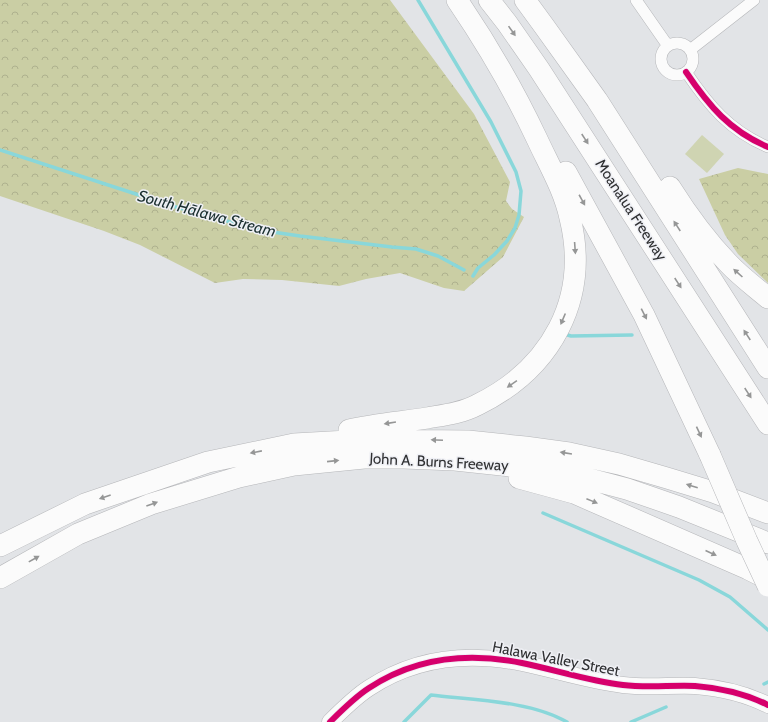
<svg xmlns="http://www.w3.org/2000/svg" width="768" height="722" viewBox="0 0 768 722" font-family="Cabin,sans-serif">
	<defs>
		<pattern id="forest-crowns" width="20" height="18" patternUnits="userSpaceOnUse"><rect width="20" height="18" fill="#cacea4"/><path d="M2 6a3 3 0 1 1 6 0M12 15a3 3 0 1 1 6 0" fill="none" stroke="#aeb18e"/></pattern>
	</defs>
	<rect width="100%" height="100%" fill="#e2e4e7"/>
	<!-- green -->
	<path fill="#cfd4b2" d="M702,135l22,19 -17,19 -22,-19z"/>
	<!-- forest -->
	<path fill="url(#forest-crowns)" d="M0,0h390l84,114 36,68 -4,19 6,8 12,8 -21,40 -39,34 -20,-3 -44,-15 -34,6 -27,7 -57,-6 -39,-1 -28,4 -75,-38 -36,-14 -104,-35z
		M738,168l30,6v109l-30,-29 -13,-19 -26,-56z"/>
	<g fill="none" stroke-linecap="round" stroke-linejoin="round">
		<!-- stream -->
		<path stroke="#89d7da" stroke-width="3.5" d="M418,0l73,122 25,50 5,19 -2,24 -4,13 -8,13 -13,14 -16,13 -5,8
			M0,150l176,57 83,23 41,6 92,11 24,2 22,7 26,14
			M564,334l7,2 61,-1
			M543,513l156,67 31,17 38,33
			M764,684l4,-2
			M404,722l27,-27c42,5 100,6 136,27
			M631,722l35,-15"/>
		<!-- street casing -->
		<g stroke="#b5b6b9" stroke-width="12">
			<path id="street" d="M636,0l32,46
				M661 59a16 16 0 1 1 32 0a16 16 0 1 1-32 0Z
				M690,50l64,-50
				M686,72c23,34 44,59 82,75"/>
		</g>
		<!-- secondary casing -->
		<g stroke="#b5b6b9" stroke-width="17">
			<path id="secondary" d="M330,722c12,-12 25,-25 39,-34 47,-31 99,-36 153,-25 34,7 67,18 101,22 24,3 48,0 72,1 25,2 51,8 73,19"/>
		</g>
		<!-- highway casing -->
		<g stroke="#b5b6b9" stroke-width="22">
			<path id="highway" d="M489,0l18,23 32,46 229,355
				M525,0l19,26 53,74 171,268
				M566,172l78,143 66,140
				M670,187c17,27 36,53 58,76 12,13 27,24 40,35
				M349,430c25,-6 52,-8 78,-12 17,-3 35,-5 50,-13 74,-36 113,-106 93,-187 -6,-28 -21,-53 -33,-79 -23,-49 -50,-95 -80,-139
				M519,478l55,15 174,76 20,10
				M0,546l85,-42 123,-42 86,-18 72,-4 102,1 57,6 44,6 50,11 48,14 46,14 55,21
				M0,578l78,-44 73,-30 88,-27 55,-12 70,-7h40l51,2 82,9 37,6 53,14 52,18 89,36"/>
		</g>
		<!-- street -->
		<use href="#street" stroke="#fbfbfb" stroke-width="11"/>
		<!-- secondary -->
		<use href="#secondary" stroke="#fbfbfb" stroke-width="16"/>
		<!-- highway -->
		<use href="#highway" stroke="#fbfbfb" stroke-width="21"/>
		<!-- highway-bridge casing -->
		<g stroke="#b5b6b9" stroke-width="22" stroke-linecap="butt">
			<path id="highway-bridge" d="M710,455l37,86 21,45"/>
		</g>
		<!-- highway-bridge -->
		<use href="#highway-bridge" stroke="#fbfbfb" stroke-width="21"/>
		<!-- cycleway casing -->
		<g stroke="#eff0f5" stroke-width="8">
			<path id="cycleway" d="M686,72c23,34 44,59 82,75
				M330,722c12,-12 25,-25 39,-34 47,-31 99,-36 153,-25 34,7 67,18 101,22 24,3 48,0 72,1 25,2 51,8 73,19"/>
		</g>
		<!-- cycleway -->
		<use href="#cycleway" stroke="#d6006c" stroke-width="6"/>
	</g>
	<!-- one-way arrows -->
	<defs><path id="oneway-solid" d="M-6-.8H1V-3.2L6.5 0L1 3.2V.8H-6Z"/></defs>
	<g fill="#959696">
		<use href="#oneway-solid" transform="translate(512 31) rotate(55)"/>
		<use href="#oneway-solid" transform="translate(585 139) rotate(57)"/>
		<use href="#oneway-solid" transform="translate(582 200) rotate(61)"/>
		<use href="#oneway-solid" transform="translate(677 226) rotate(-123)"/>
		<use href="#oneway-solid" transform="translate(575 248) rotate(86)"/>
		<use href="#oneway-solid" transform="translate(738 273) rotate(-138)"/>
		<use href="#oneway-solid" transform="translate(678 283) rotate(57)"/>
		<use href="#oneway-solid" transform="translate(644 314) rotate(63)"/>
		<use href="#oneway-solid" transform="translate(563 319) rotate(113)"/>
		<use href="#oneway-solid" transform="translate(747 335) rotate(-123)"/>
		<use href="#oneway-solid" transform="translate(512 384) rotate(145)"/>
		<use href="#oneway-solid" transform="translate(748 393) rotate(57)"/>
		<use href="#oneway-solid" transform="translate(390 423) rotate(171)"/>
		<use href="#oneway-solid" transform="translate(699 432) rotate(65)"/>
		<use href="#oneway-solid" transform="translate(437 440) rotate(-178)"/>
		<use href="#oneway-solid" transform="translate(256 452) rotate(169)"/>
		<use href="#oneway-solid" transform="translate(566 453) rotate(-171)"/>
		<use href="#oneway-solid" transform="translate(333 461) rotate(-6)"/>
		<use href="#oneway-solid" transform="translate(692 486) rotate(-163)"/>
		<use href="#oneway-solid" transform="translate(105 497) rotate(161)"/>
		<use href="#oneway-solid" transform="translate(592 501) rotate(22)"/>
		<use href="#oneway-solid" transform="translate(152 504) rotate(-20)"/>
		<use href="#oneway-solid" transform="translate(711 553) rotate(24)"/>
		<use href="#oneway-solid" transform="translate(34 559) rotate(-29)"/>
	</g>
	<g text-anchor="middle" stroke-width="3" stroke-linejoin="round" paint-order="stroke">
		<!-- street labels -->
		<g font-size="15" fill="#2f3032" stroke="#eff0f5">
			<text transform="translate(631 210) rotate(57)" y="5">Moanalua Freeway</text>
			<text transform="translate(439 462) rotate(3)" y="5">John A. Burns Freeway</text>
			<text transform="translate(556 659) rotate(11)" y="5">Halawa Valley Street</text>
		</g>
		<!-- water labels -->
		<g font-size="16" font-style="italic" fill="#1b3030" stroke="#eff0f5">
			<text transform="translate(207 213) rotate(15)" y="6">South Hālawa Stream</text>
		</g>
	</g>
</svg>
